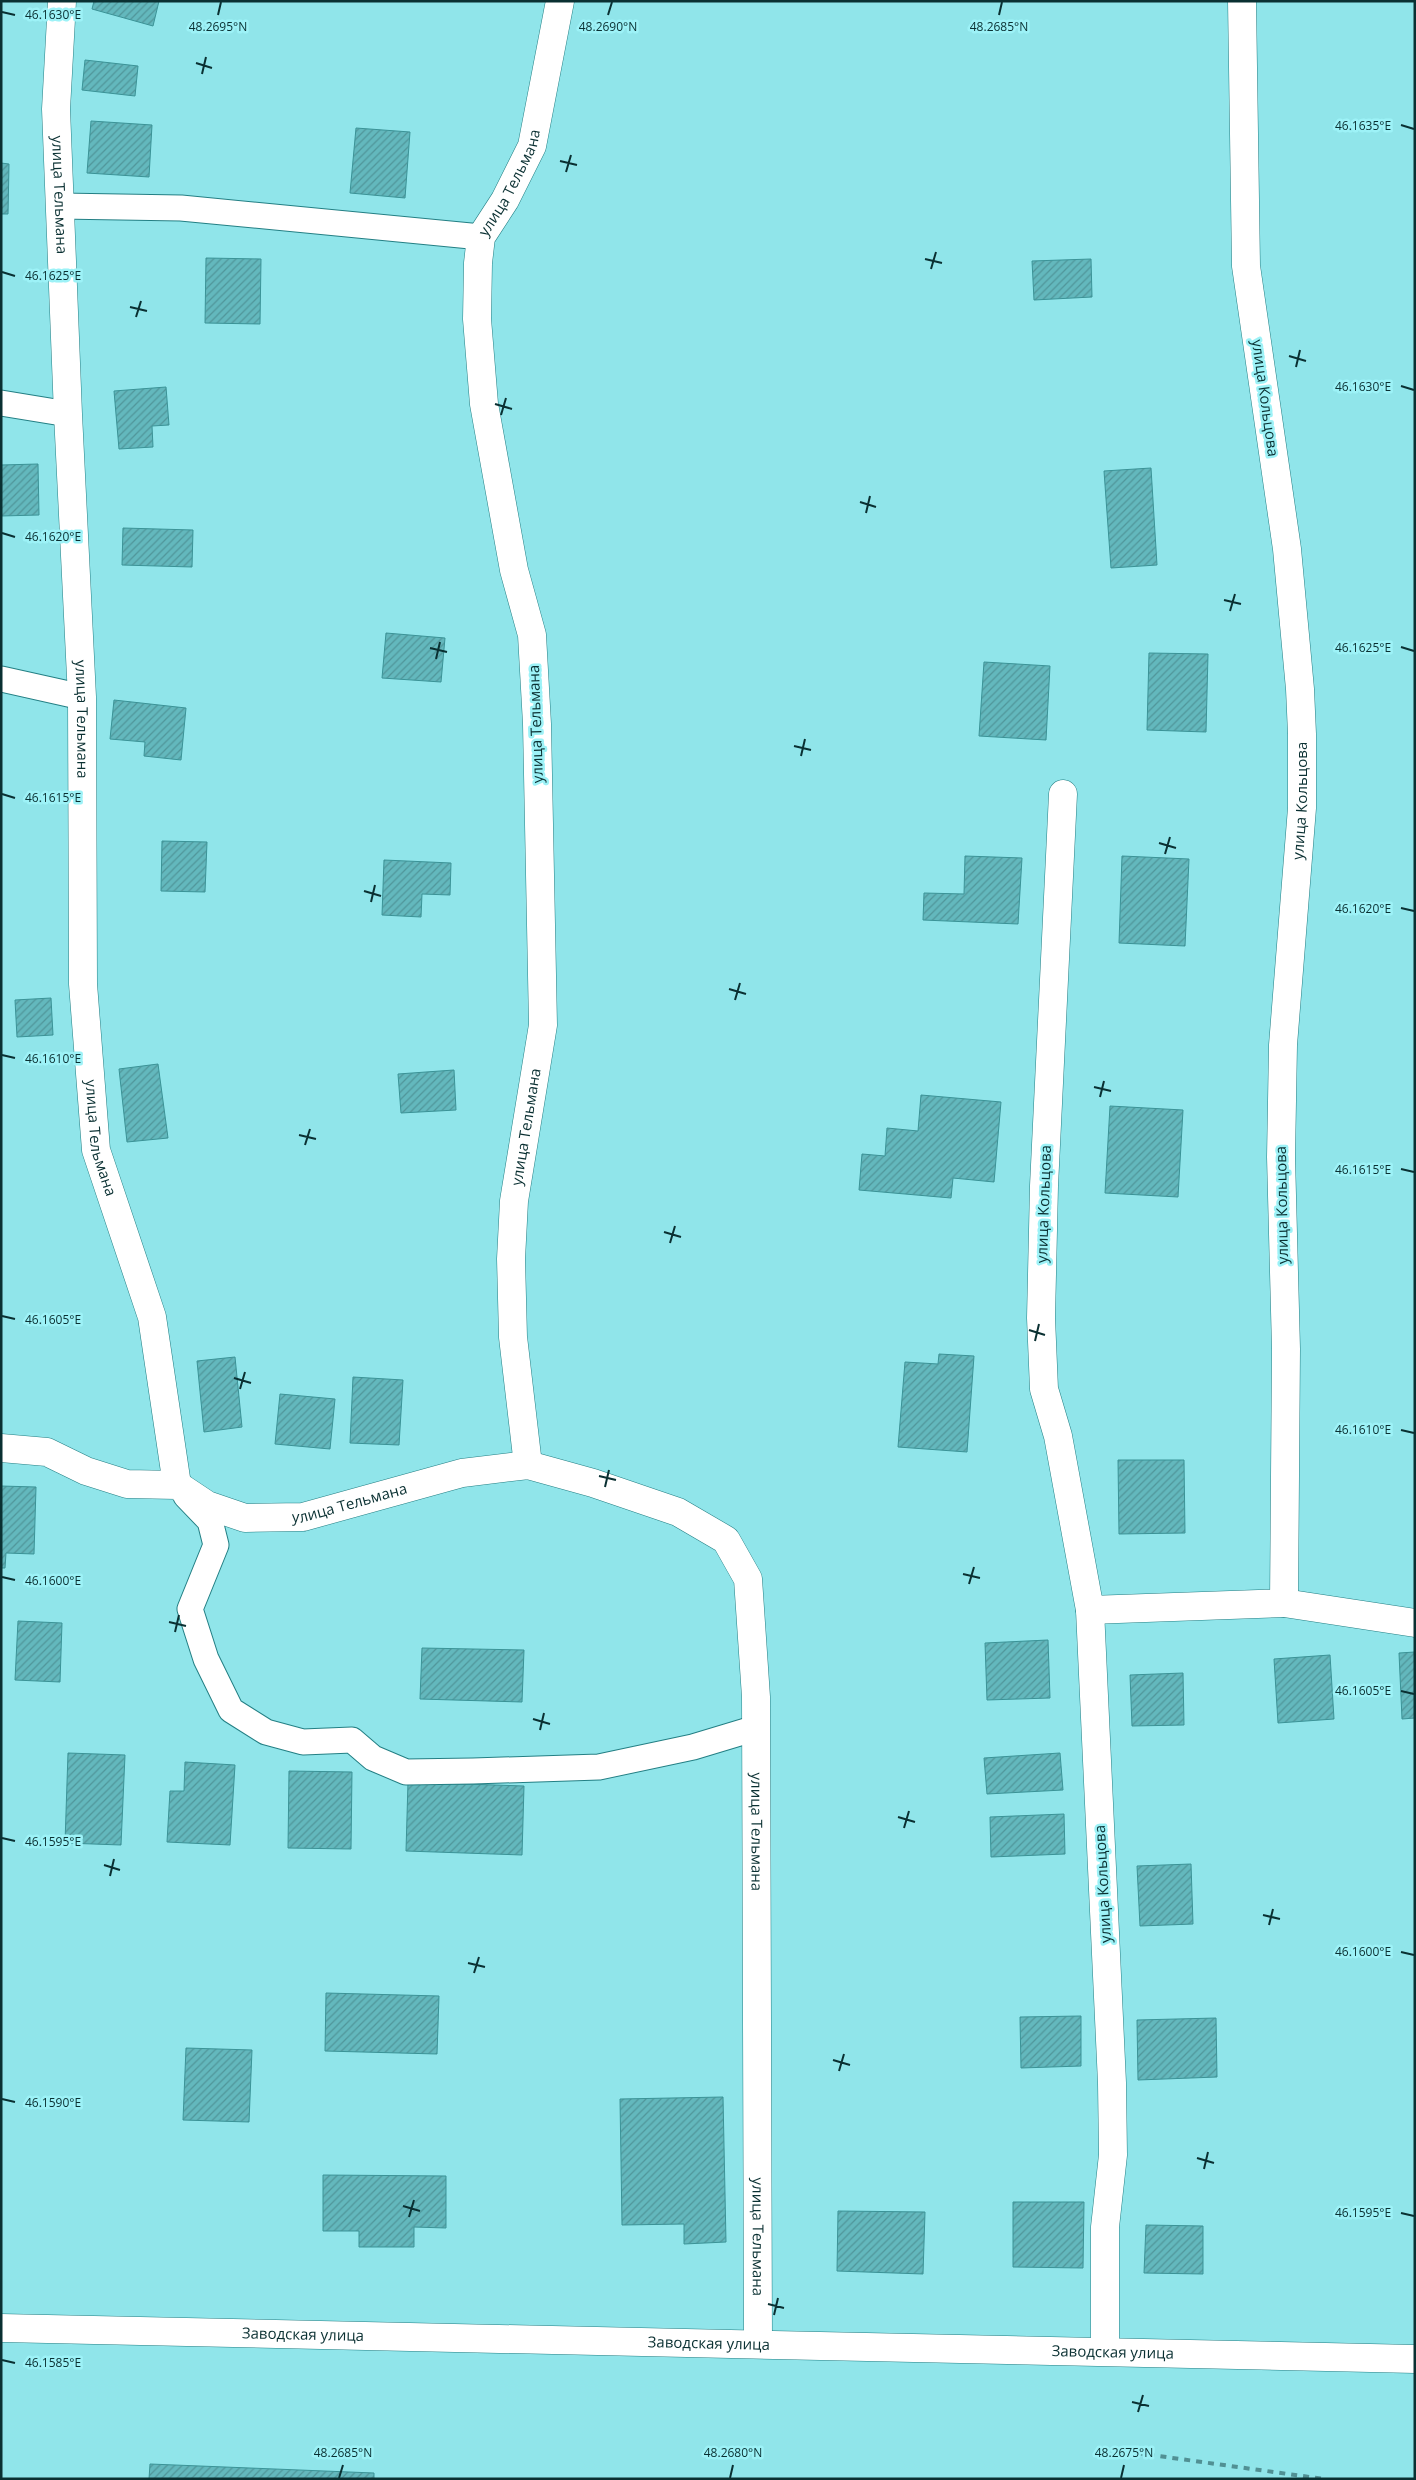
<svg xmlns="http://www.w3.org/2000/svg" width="1416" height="2480" viewBox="0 0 1416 2480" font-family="'Open Sans',sans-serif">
	<defs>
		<pattern id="building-hatch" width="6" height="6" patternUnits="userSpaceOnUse" patternTransform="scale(1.25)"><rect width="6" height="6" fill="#63b8bd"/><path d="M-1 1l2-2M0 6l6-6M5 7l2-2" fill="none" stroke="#50969a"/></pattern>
	</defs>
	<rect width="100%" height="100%" fill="#90e5ea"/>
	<!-- building -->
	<path fill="url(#building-hatch)" stroke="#3b9397" d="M94,1h65l-6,25 -61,-17z
		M85,60l53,6 -3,30 -53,-6z
		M91,121l61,4 -3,52 -62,-4z
		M356,128l54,4 -5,66 -55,-5z
		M1,163l8,1 -1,50h-7z
		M206,258l55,1 -1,65 -55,-1z
		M1091,259l1,38 -58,3 -2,-39z
		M166,387l3,38 -17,1 1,21 -34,2 -5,-58z
		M38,464l1,51 -38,1v-51z
		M1151,468l6,97 -46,3 -7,-97z
		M123,528l70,2 -1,37 -70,-2z
		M386,633l59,5 -4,44 -59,-4z
		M1149,653l59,1 -2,78 -59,-2z
		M984,662l66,4 -4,74 -67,-4z
		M114,700l72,8 -5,52 -37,-4 1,-14 -35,-3z
		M162,841l45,1 -2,50 -44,-1z
		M965,856l57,2 -4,66 -95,-4 1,-27 40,1z
		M1122,856l67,3 -4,87 -66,-3z
		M384,860l67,3 -1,32 -28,-1 -1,23 -39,-2z
		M51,998l2,37 -36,2 -2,-37z
		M158,1064l10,74 -41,4 -8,-73z
		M454,1070l2,40 -55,3 -3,-39z
		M921,1095l80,7 -7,80 -41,-4 -2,20 -92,-8 3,-36 23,2 2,-28 31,3z
		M1110,1106l73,4 -5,87 -73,-4z
		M939,1354l35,2 -7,96 -69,-5 7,-85 33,2z
		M235,1357l7,70 -38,5 -7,-71z
		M353,1377l50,3 -4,65 -49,-2z
		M280,1394l55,5 -5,50 -55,-5z
		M1118,1460h66l1,73 -66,1z
		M1,1486l35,1 -2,67 -28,-1 -1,15h-4z
		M18,1621l44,2 -2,59 -45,-2z
		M1048,1640l2,58 -63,2 -2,-57z
		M422,1648l102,2 -2,52 -102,-3z
		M1415,1652v66l-13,1 -3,-66z
		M1330,1655l4,64 -56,4 -4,-64z
		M1183,1673l1,52 -52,1 -2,-51z
		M68,1753l57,2 -4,90 -56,-2z
		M1060,1753l3,37 -76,4 -3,-36z
		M185,1762l50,3 -5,80 -63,-3 3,-51h14z
		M289,1771l63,1 -1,77 -63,-1z
		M408,1782l116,4 -2,69 -116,-4z
		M1064,1814l1,40 -74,3 -1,-40z
		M1191,1864l2,60 -53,2 -3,-60z
		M326,1993l113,3 -2,58 -112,-3z
		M1081,2016v50l-60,2 -1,-51z
		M1216,2018l1,59 -79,3 -1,-60z
		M186,2048l66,2 -3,72 -66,-2z
		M723,2097l3,145 -42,2v-20l-62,1 -2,-126z
		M323,2175l123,1v52l-32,-1v20h-55v-16h-36z
		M1013,2202h71l-1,66 -70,-1z
		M838,2211l87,1 -2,62 -86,-3z
		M1146,2225l57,1v48l-59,-1z
		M150,2464l224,9v6h-225z"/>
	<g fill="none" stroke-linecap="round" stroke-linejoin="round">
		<!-- lane casing -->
		<g stroke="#237f84" stroke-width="27">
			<path id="lane" d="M60,206l121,2 300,29
				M1,403l67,11
				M1,679l81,18
				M186,1496l24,25 6,24 -26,64 16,50 25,51 35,22 37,10 49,-2 21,18 33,14 67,-1 126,-4 94,-20 63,-19"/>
		</g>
		<!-- street casing -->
		<g stroke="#237f84" stroke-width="29">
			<g id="street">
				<path id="s1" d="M62,1l-6,108 12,305 14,283 1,287 13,166 56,167 25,168"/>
				<path d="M1063,794l-19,392 -3,132 3,71 14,47 32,174"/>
				<path id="s2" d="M1,1448l46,4 39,19 41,13 50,1 30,20 38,13 58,-1 159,-44 66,-8 65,18 85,29 48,28 22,39 8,118 2,646"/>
				<path id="s3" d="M528,1465l-15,-128 -2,-78 3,-58 29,-176 -6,-301 -5,-89 -18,-65 -30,-166 -7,-85 1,-56 3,-26 24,-37 27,-54 28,-145"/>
				<path d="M1284,1603l131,20"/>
				<path id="s4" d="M1105,2351v-124l8,-72 -1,-72 -22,-473 194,-7 2,-254 -5,-192 2,-112 19,-237v-74l-2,-45 -13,-140 -41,-283 -4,-265"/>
			</g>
		</g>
		<!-- secondary casing -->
		<g stroke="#237f84" stroke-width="29">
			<g id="secondary">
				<path id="s5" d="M1,2328l1414,31"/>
			</g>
		</g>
		<!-- lane -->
		<use href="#lane" stroke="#fff" stroke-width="25"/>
		<!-- street -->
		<use href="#street" stroke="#fff" stroke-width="28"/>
		<!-- secondary -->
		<use href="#secondary" stroke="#fff" stroke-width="28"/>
		<!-- rail -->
		<path stroke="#519094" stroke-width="4" stroke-dasharray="6 6" stroke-linecap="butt" d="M1101,2448l223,31"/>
	</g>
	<!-- ticks -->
	<path fill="none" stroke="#0a3032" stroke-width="2" d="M2,12l13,3M218,15l3,-13M608,15l4,-13M999,15l3,-13M196,63l16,5M202,74l4,-17M1401,125l13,4M560,161l17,4M566,172l5,-17M925,259l17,4M931,269l5,-17M2,272l13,4M130,307l17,4M136,317l5,-16M1289,356l17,5M1296,367l4,-17M1401,386l13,4M495,404l17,5M501,415l5,-17M860,502l16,5M866,513l4,-17M2,533l13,4M1224,600l17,4M1230,611l5,-17M1401,647l13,4M430,648l17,4M436,659l4,-17M794,746l17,4M801,756l4,-17M2,794l13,4M1159,843l17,5M1165,854l5,-17M364,891l17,5M371,902l4,-17M1401,908l13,3M729,989l17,5M735,1000l5,-17M2,1055l13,3M1094,1087l17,4M1100,1097l4,-16M299,1135l17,4M305,1145l5,-16M1401,1169l13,3M664,1232l17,5M670,1243l5,-17M2,1316l13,3M1029,1330l16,5M1035,1341l4,-17M234,1378l17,5M240,1389l5,-17M1401,1430l13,3M599,1476l17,4M605,1487l4,-17M963,1574l17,4M2,1577l13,3M969,1584l5,-17M169,1622l17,4M175,1632l4,-17M1401,1691l13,3M533,1719l17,5M540,1730l4,-17M898,1817l17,5M904,1828l5,-17M2,1838l13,3M104,1865l16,5M110,1876l4,-17M1263,1915l17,4M1269,1925l4,-16M1401,1952l13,3M468,1963l17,4M474,1973l5,-16M833,2060l17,5M839,2071l5,-17M2,2099l13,3M1197,2158l17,5M1204,2169l4,-17M403,2206l17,5M1401,2213l13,3M409,2217l5,-17M768,2304l16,4M774,2315l4,-17M2,2360l13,3M1132,2402l17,4M1138,2412l5,-17M339,2478l4,-13M730,2478l3,-13M1121,2478l3,-13"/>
	<g text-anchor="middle" stroke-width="5" stroke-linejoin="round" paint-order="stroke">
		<!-- street labels -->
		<g font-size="15" fill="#0a3032" stroke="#9df2f7">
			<text dy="5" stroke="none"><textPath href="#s3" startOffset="1299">улица Тельмана</textPath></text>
			<text dy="5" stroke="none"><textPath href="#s1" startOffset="194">улица Тельмана</textPath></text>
			<text transform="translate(1265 398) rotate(82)" y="5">улица Кольцова</text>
			<text dy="5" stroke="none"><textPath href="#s1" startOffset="719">улица Тельмана</textPath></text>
			<text transform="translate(536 724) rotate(-92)" y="5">улица Тельмана</text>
			<text dy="5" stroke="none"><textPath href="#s4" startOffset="1739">улица Кольцова</textPath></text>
			<text dy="5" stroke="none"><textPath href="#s3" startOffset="340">улица Тельмана</textPath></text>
			<text dy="5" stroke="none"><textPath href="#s1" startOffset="1139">улица Тельмана</textPath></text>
			<text transform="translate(1044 1204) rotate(-88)" y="5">улица Кольцoва</text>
			<text transform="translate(1282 1205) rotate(-91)" y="5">улица Кольцова</text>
			<text dy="5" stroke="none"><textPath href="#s2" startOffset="365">улица Тельмана</textPath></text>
			<text dy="5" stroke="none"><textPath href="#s2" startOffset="1059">улица Тельмана</textPath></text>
			<text transform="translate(1103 1884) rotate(-93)" y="5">улица Кольцова</text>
			<text dy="5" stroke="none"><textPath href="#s2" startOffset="1464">улица Тельмана</textPath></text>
			<text dy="5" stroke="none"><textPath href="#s5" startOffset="302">Заводская улица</textPath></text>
			<text dy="5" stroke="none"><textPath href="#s5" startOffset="708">Заводская улица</textPath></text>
			<text dy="5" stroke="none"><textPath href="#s5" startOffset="1112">Заводская улица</textPath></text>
		</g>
	</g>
	<g font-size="12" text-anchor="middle" fill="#0a3032" stroke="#9df2f7" stroke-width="5" stroke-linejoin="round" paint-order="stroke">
		<text x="53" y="19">46.1630°E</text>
		<text x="218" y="31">48.2695°N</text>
		<text x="608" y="31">48.2690°N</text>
		<text x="999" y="31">48.2685°N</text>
		<text x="1363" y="130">46.1635°E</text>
		<text x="53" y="280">46.1625°E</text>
		<text x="1363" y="391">46.1630°E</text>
		<text x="53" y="541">46.1620°E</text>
		<text x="1363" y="652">46.1625°E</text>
		<text x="53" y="802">46.1615°E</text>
		<text x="1363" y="913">46.1620°E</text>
		<text x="53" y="1063">46.1610°E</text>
		<text x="1363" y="1174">46.1615°E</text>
		<text x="53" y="1324">46.1605°E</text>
		<text x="1363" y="1434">46.1610°E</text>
		<text x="53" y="1585">46.1600°E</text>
		<text x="1363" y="1695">46.1605°E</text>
		<text x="53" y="1846">46.1595°E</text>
		<text x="1363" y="1956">46.1600°E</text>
		<text x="53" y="2107">46.1590°E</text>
		<text x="1363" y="2217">46.1595°E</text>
		<text x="53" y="2367">46.1585°E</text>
		<text x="343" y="2457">48.2685°N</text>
		<text x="733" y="2457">48.2680°N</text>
		<text x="1124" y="2457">48.2675°N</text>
	</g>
	<!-- border -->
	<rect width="1416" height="2480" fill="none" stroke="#0a3032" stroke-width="5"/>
</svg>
